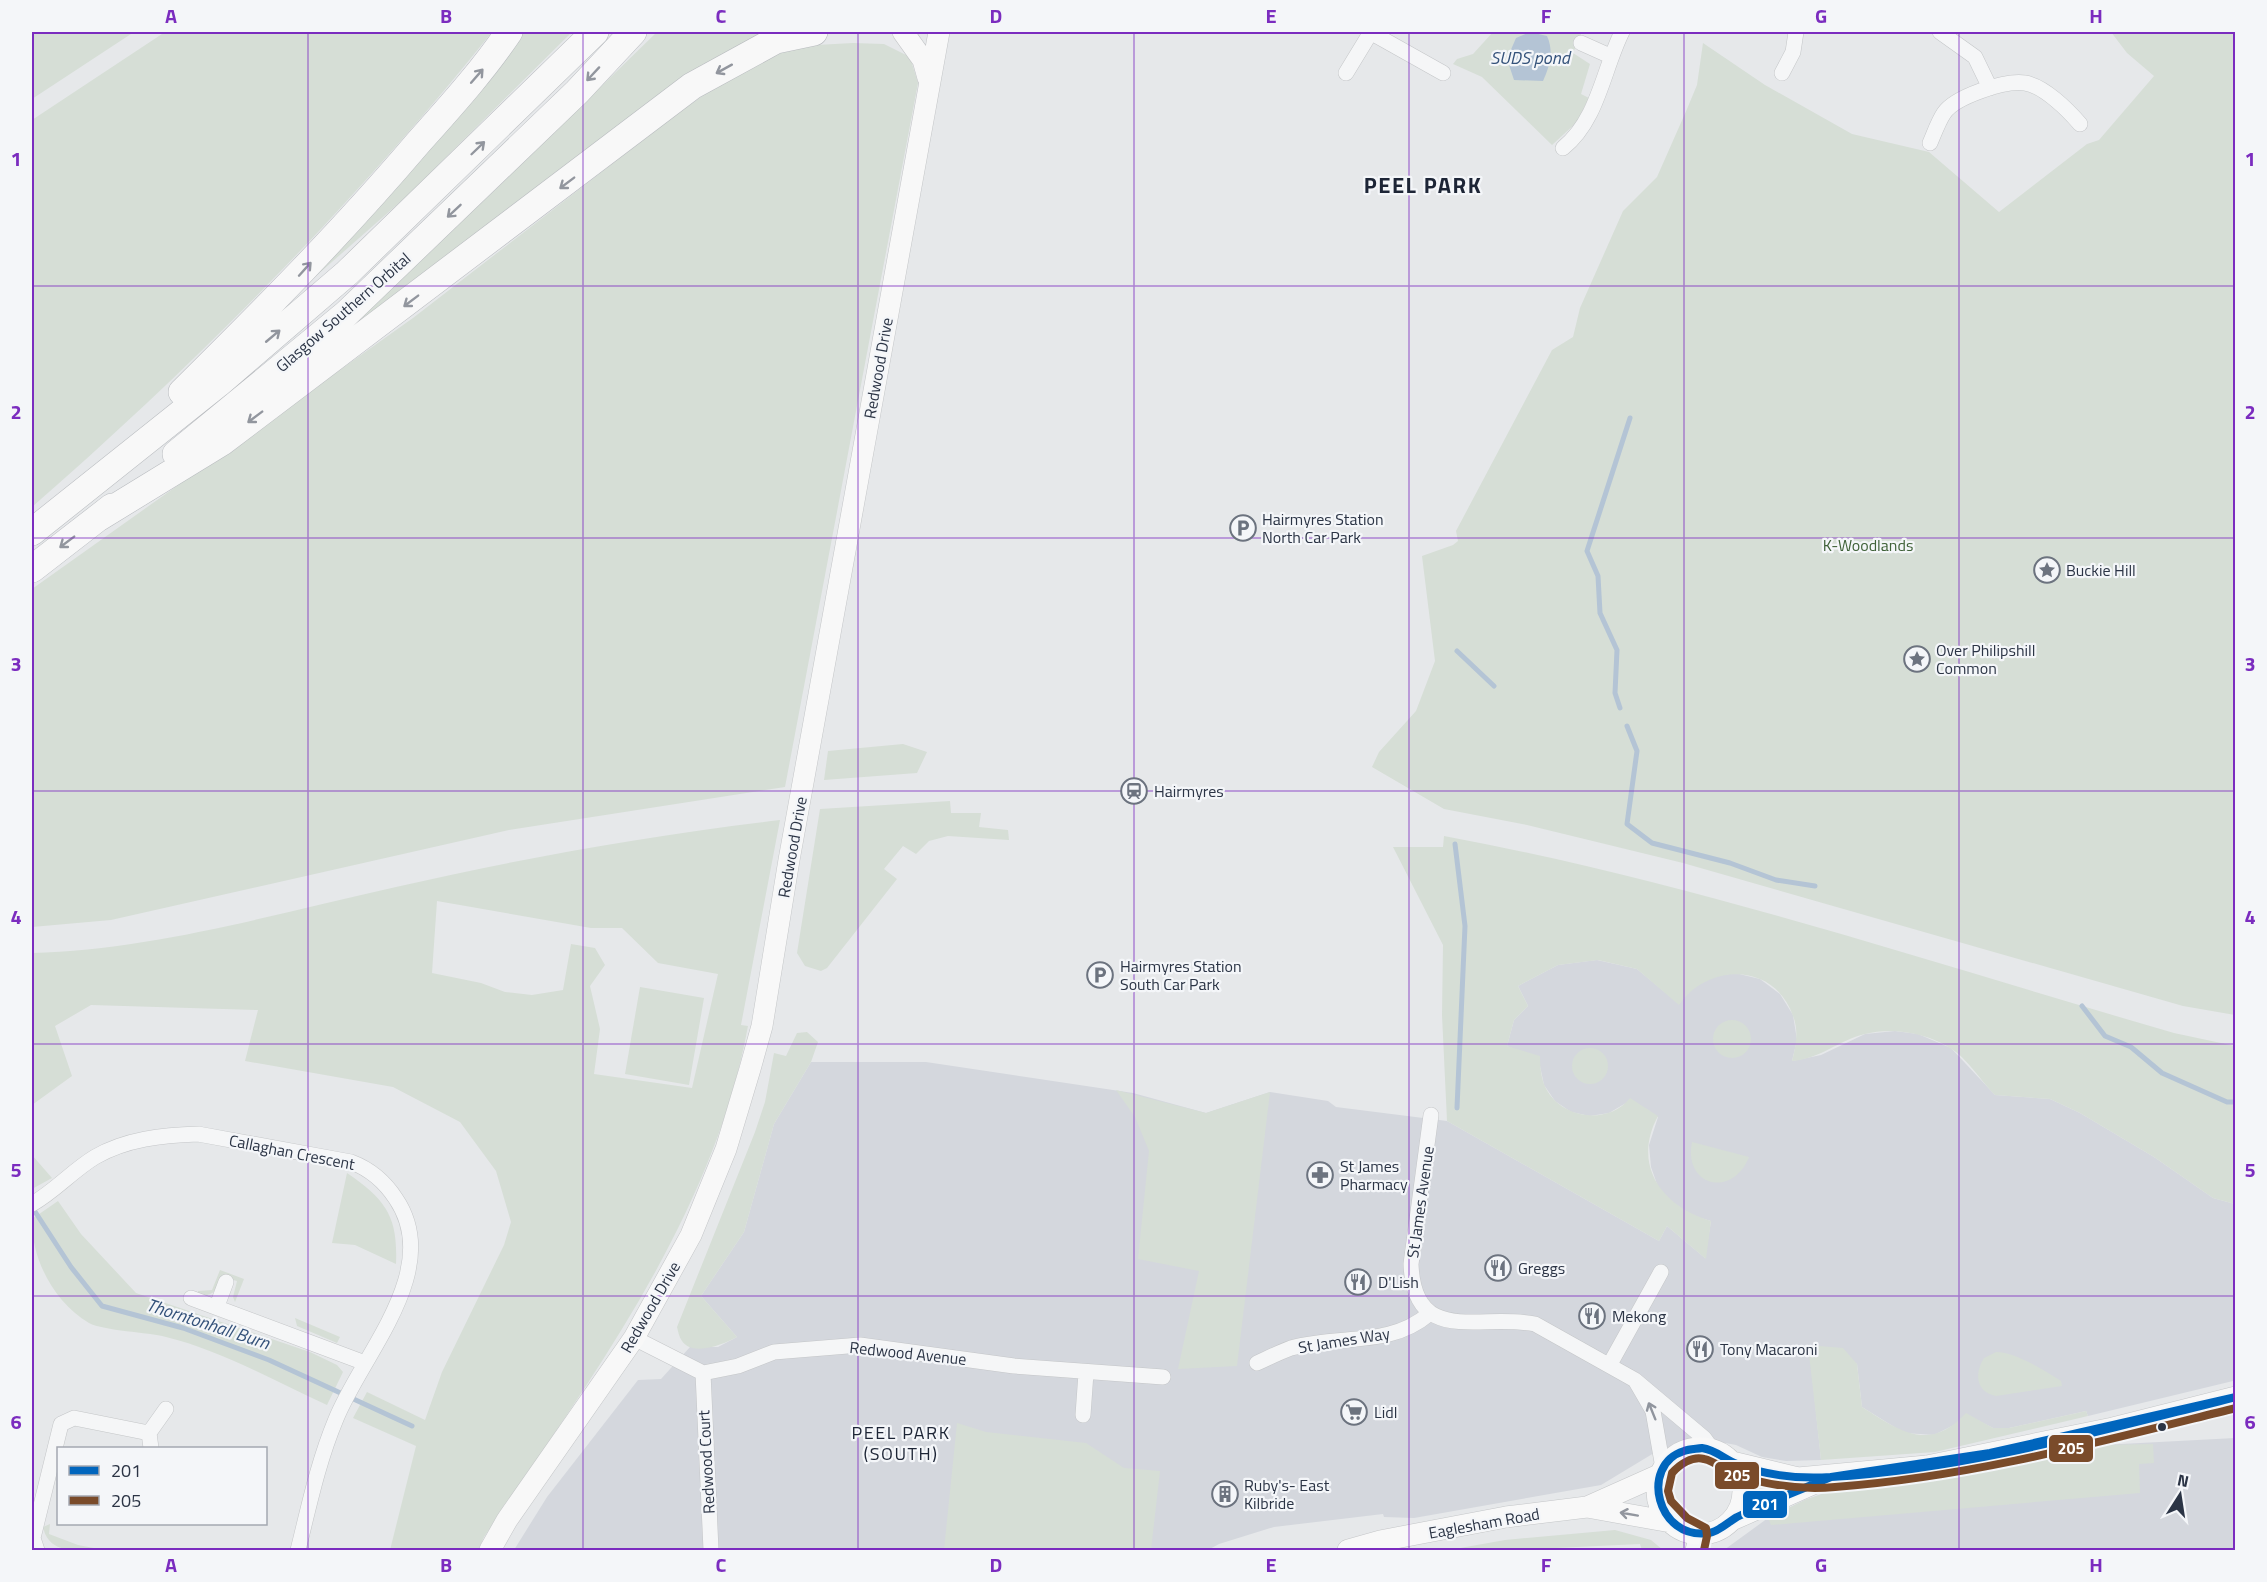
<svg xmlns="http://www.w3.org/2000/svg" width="2267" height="1582" viewBox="0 0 2267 1582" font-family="'Titillium Web',sans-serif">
	<rect width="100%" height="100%" fill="#e6e8ea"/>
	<!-- built -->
	<path fill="#d4d7dd" d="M1597,960l40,9 42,35 10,-14 22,-13 24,-4 25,6 20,15 13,21 4,25 -5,21 29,-6 44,-21 30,-3 23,3 33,14 44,47 55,4 30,14 74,44 59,41 22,6v173l-2,4 -145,35 -2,-5 -77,17h-16l-12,-6 -25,2 -22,11 -30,-2 -42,-26 -5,-43 -48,-19 12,115 -35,1 -24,-4 -26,-12 -43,-8 -39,16 -53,32 -187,33 -30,-1 -1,-3 -109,13 -55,17 -11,6h-694l33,-53 91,-117 23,-1 29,-32h28l19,-10 -36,-41 43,-64 30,-108 37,-62h115l207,31 73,20 64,-21 58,9 8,6 111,14 212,120 8,-15 38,32 6,-37 -21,-6 -18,-11 -14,-17 -7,-20 -2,-22 9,-28 -32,-14 -17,10 -19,3 -19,-4 -16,-11 -11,-16 -4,-19 -33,-20 7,-26 14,-14 -10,-20 40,-21z
		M2235,1438v112h-511l44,-32 37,-18 34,-12 97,-10 166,-33z"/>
	<!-- green -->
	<path fill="#d6ded6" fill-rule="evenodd" d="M32,32h102l-102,67z
		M165,32h327c-135,169 -297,333 -460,475v-387z
		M519,32h53l-164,163 -134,118z
		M657,32h126l-471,326 183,-168z
		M1493,32h89l-9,21 17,11 -9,30 8,4 -13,25 -24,22 -70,-68 -29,-13 4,-5 16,-5z
		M2111,32h124v983l-52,-9 -500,-143 -156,-38 -83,-16 -72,-42 7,-15 37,-41 19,-50 -13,-105 31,-11 5,-4 -2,-10 96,-181 21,-13 7,-29 43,-97 34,-34 30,-68 10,-24 6,-42 62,42 87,49 77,18 70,60 88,-68 12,-4 55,-64 -27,-23z
		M853,43l31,1 26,13 8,26 -133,704 -276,43 -398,90 -79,7v-338l381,-271 261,-202 64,-45 60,-25z
		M903,744l24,8 -10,21 -93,7 4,-29z
		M950,801l1,12h30l-2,14 29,3 1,10 -61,-4 -19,5 -13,13 -13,-8 -19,23 13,10 -70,89 -6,3 -16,-5 -8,-13 23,-144z
		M780,820l-39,205 7,1c-35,192 -158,353 -264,511l-6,13h-88l26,-104 -63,-28 14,-26 58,28 17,-48 62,-127 7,-23 -15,-51 -36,-49 -67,-35 -148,-26 13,-51 -167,-5 -36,21 17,50 -40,29v-152c120,-3 247,-40 364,-66 127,-29 255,-52 384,-67zM437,901l154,27h31l36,35 60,11 -26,114 -98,-14 6,-45 -10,-43 15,-21 -10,-17 -24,-4 -8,46 -31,5 -27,-3 -24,-9 -49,-10z
		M1444,836c248,46 488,127 730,197l61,13v158l-22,-6 -59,-41 -74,-44 -30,-14 -55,-4c-14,-14 -28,-37 -45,-47 -24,-15 -57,-21 -85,-14 -26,6 -45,25 -73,27 4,-15 7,-30 1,-45 -18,-53 -84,-54 -114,-11l-42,-36 -39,-9 -40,5 -40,21 10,20 -14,14 -7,26 33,10c0,9 1,20 4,28 13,34 63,43 86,14l28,18c-27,50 5,91 53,105l-5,38 -39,-33 -8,15 -212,-120 -5,-106 1,-70 -50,-98h50z
		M640,987l64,11 -15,87 -64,-11z
		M1713 1039a19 19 0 1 1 38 0a19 19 0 1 1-38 0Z
		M807,1032l11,10 -7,20 -37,62 -30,108 -43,64 36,41c-13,7 -44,20 -55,4 -3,-4 -4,-10 -5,-14l78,-195 10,-30 9,-49 12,3 11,-23z
		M1572 1066a18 18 0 1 1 36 0a18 18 0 1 1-36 0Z
		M1116,1090l90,23 64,-21 -33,274 -59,3 21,-98 -61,-12 11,-108 -14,-34z
		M1692,1142l57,15c-17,42 -66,29 -57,-15z
		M32,1155l20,23 -20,11z
		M347,1173c39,27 51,43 49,91l-41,-19 -23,-2z
		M58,1201l23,33 55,59 174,59 27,13 6,7 -16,33c-50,-23 -107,-55 -161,-68 -18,-5 -62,-6 -77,-14 -35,-21 -58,-64 -57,-104z
		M220,1270l24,9 -9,23 -2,-5 4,-16 -15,-4c-5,13 -8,20 -24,18v-4l14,-1z
		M295,1318l45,19 -3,6 -40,-17z
		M1808,1345l35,3 14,16 5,43c38,24 67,46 104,6l27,15h16l77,-17 2,5 -153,36 -114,8z
		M1996,1352c20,0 49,19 65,29l1,5 -66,10c-20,-4 -22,-22 -12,-38z
		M957,1423l29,9 100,11 38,25 36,3 -9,79h-207z
		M2153,1444l1,19 -15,1 1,29 -369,32 -3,-7 37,-18 34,-12 97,-10 166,-33z
		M50,1524l-1,10 29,11 26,5c-24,0 -55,6 -61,-23z
		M1615,1530l36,10 12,10h-21l-2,-6 -127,6h-64l56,-10z"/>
	<!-- water -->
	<path fill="#b4c4d5" d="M1530,32l17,4c7,16 3,29 -4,45l-29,-1 -7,-21 9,-21z"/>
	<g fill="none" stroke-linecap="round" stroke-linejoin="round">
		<!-- stream -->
		<path stroke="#b4c4d5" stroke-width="5" d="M1457,651l37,35
			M1620,708l-5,-15 2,-43 -17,-37 -2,-37 -11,-25 43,-133
			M1627,726l10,25 -10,73 25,19 78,20 46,17 39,6
			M1455,844l10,82 -8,182
			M2082,1006l23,30 26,11 31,26 65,29h9
			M32,1207l39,60 31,39 81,22 86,32 143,66"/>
		<!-- street casing -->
		<g stroke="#c4c6c8" stroke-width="16">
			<path id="street" d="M1370,32l73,41
				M1940,32l35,25 15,31
				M1581,43l29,13
				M1346,73l25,-41
				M1782,73l11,-21 3,-20
				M1930,143c4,-9 8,-21 14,-30 11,-16 60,-33 81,-30 19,3 43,27 55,41
				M1563,148c35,-28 40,-78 59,-116
				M1431,1115l-20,149c3,83 69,49 124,60l100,56
				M32,1204c23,-13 40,-33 63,-47 31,-18 68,-22 103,-23l153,28c19,7 34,20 45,37 48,71 -34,155 -60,220 -18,43 -27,87 -38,131
				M191,1298l174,65
				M217,1306l9,-24
				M634,1338l69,35 35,-7 36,-14 86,-7 154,21 149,11
				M1257,1363c11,-5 23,-11 34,-15 48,-14 98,0 138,-34
				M1610,1364l51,-92
				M703,1373l8,177
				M1083,1415l3,-42
				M151,1448l-2,-15 17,-24
				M1663,1468l-10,-57 -18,-31 69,58 8,11
				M37,1550l-4,-12 28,-114 13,-6 75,15
				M1693,1550l4,-16"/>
		</g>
		<!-- secondary casing -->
		<g stroke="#c4c6c8" stroke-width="22">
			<path id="secondary" d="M903,32l20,28 5,18
				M1657 1491a43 43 0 1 1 86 0a43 43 0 1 1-86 0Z
				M1732,1462l66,16 129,-12 186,-38 123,-31
				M1587,1507l74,-33
				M1732,1520l90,-40
				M490,1550l17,-30 127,-182 57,-103 35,-86 24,-80 12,-43 27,-166 150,-828
				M1348,1550l32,-9 126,-24 81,-10 84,15"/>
		</g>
		<!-- highway casing -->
		<g stroke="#b8bbbf" stroke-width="28">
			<path id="highway" d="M182,392c81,-80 161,-161 235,-248 32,-36 65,-72 92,-112
				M176,454l170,-140 231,-222 56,-60
				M98,518l124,-76 470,-356 84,-46 38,-8
				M32,532l187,-149 128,-110 248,-241
				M32,569l80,-62"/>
		</g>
		<!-- street -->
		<use href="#street" stroke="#f5f6f7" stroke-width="15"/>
		<!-- secondary -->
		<use href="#secondary" stroke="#f8f8f8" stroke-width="21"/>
		<!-- highway -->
		<use href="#highway" stroke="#f8f8f8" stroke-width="27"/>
		<!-- bus-1 casing -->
		<g stroke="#f4f6f9" stroke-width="12">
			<path id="bus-1" d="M1702,1448c14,2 22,11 35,16 30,12 62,15 94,13 -31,13 -63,25 -94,40 -9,5 -17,14 -28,16 -52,8 -70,-68 -25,-82 5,-2 12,-2 18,-3z
				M1831,1477l159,-24 246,-56
				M1831,1477c137,-8 272,-47 405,-80"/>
		</g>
		<!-- bus-2 casing -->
		<g stroke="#f4f6f9" stroke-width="12">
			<path id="bus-2" d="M1704,1550l3,-14 -1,-8 -19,-10 -16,-17 -3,-10 4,-18c8,-9 20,-17 32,-14 11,2 21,12 32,16 31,10 66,15 99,12 136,-10 268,-46 401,-79"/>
		</g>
		<!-- bus-1 -->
		<use href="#bus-1" stroke="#0065bd" stroke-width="8"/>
		<!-- bus-2 -->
		<use href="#bus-2" stroke="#7a4b2a" stroke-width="8"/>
	</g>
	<!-- one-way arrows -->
	<defs><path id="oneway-shaft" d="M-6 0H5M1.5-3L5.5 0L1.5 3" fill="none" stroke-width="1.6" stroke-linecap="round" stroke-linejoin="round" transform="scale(1.5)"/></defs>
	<g stroke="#92969e">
		<use href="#oneway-shaft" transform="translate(724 69) rotate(151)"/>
		<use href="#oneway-shaft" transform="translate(593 74) rotate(133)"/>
		<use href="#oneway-shaft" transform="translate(477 76) rotate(-49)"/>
		<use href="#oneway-shaft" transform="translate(478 148) rotate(-44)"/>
		<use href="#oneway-shaft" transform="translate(567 183) rotate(143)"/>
		<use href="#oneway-shaft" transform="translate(454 211) rotate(137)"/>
		<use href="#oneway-shaft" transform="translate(305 269) rotate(-48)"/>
		<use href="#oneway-shaft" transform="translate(411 301) rotate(143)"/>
		<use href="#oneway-shaft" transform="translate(273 336) rotate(-40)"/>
		<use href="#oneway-shaft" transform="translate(255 417) rotate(143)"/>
		<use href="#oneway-shaft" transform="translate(67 542) rotate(143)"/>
		<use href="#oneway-shaft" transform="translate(1629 1514) rotate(-170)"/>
	</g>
	<use stroke="#90959e" href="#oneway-shaft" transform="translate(1652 1411) rotate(-112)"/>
	<!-- grid -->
	<path fill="none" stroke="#7b2cbf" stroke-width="1.5" stroke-opacity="0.55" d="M308,32v1518M583,32v1518M858,32v1518M1134,32v1518M1409,32v1518M1684,32v1518M1959,32v1518M32,286h2204M32,538h2204M32,791h2204M32,1044h2204M32,1296h2204"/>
	<!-- icons -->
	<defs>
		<g id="parking-ring" transform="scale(1.35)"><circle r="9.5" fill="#f4f6f9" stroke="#6c737f" stroke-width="1.5"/><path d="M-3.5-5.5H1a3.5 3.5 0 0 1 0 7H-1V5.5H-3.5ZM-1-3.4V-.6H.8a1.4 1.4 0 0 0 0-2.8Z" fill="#6c737f"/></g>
		<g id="sight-ring" transform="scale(1.35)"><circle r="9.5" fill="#f4f6f9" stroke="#6c737f" stroke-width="1.5"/><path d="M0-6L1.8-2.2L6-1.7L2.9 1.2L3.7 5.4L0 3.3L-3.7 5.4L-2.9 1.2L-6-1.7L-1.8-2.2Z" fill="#6c737f"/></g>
		<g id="station-ring" transform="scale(1.35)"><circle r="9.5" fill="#f4f6f9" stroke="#6c737f" stroke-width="1.5"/><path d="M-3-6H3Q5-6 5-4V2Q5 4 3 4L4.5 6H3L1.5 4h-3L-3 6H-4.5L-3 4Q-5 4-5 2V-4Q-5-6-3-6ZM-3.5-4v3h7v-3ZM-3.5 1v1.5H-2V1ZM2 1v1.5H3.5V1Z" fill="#6c737f"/></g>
		<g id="pharmacy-ring" transform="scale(1.35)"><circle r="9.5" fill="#f4f6f9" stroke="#6c737f" stroke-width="1.5"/><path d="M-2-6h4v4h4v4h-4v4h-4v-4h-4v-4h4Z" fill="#6c737f"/></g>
		<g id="restaurant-ring" transform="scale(1.35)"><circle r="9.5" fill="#f4f6f9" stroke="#6c737f" stroke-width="1.5"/><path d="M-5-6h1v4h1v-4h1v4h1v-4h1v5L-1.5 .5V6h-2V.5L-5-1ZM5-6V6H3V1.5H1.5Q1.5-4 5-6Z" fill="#6c737f"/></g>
		<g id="supermarket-ring" transform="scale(1.35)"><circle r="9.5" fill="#f4f6f9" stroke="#6c737f" stroke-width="1.5"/><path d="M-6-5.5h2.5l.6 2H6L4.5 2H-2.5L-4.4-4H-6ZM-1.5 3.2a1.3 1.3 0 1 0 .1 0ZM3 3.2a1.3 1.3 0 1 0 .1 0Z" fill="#6c737f"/></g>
		<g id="building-ring" transform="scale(1.35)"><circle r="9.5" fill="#f4f6f9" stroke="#6c737f" stroke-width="1.5"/><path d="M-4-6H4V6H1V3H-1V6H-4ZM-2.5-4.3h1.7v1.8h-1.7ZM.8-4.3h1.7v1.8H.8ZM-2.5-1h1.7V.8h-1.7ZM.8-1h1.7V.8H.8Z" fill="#6c737f"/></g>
	</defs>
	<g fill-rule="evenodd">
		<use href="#parking-ring" x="1243" y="528"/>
		<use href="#sight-ring" x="2047" y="570"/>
		<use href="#sight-ring" x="1917" y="659"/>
		<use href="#station-ring" x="1134" y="791"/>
		<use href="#parking-ring" x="1100" y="975"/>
		<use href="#pharmacy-ring" x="1320" y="1175"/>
		<use href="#restaurant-ring" x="1498" y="1268"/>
		<use href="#restaurant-ring" x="1358" y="1282"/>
		<use href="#restaurant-ring" x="1592" y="1316"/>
		<use href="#restaurant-ring" x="1700" y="1349"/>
		<use href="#supermarket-ring" x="1354" y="1412"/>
		<use href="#building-ring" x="1225" y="1494"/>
	</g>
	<!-- markers -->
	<circle fill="#2b3445" stroke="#f4f6f9" stroke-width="2" cx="2162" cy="1427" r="5"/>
	<g text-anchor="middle" stroke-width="4.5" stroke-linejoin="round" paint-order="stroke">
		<!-- street labels -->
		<g font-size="16" fill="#2b3445" stroke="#f4f6f9">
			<text transform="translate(343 312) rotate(-41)" y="6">Glasgow Southern Orbital</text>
			<text transform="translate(878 368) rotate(-80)" y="6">Redwood Drive</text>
			<text transform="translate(792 847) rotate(-80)" y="6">Redwood Drive</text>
			<text transform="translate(292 1152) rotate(11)" y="6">Callaghan Crescent</text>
			<text transform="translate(1420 1202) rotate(-82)" y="6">St James Avenue</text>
			<text transform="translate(650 1307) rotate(-60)" y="6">Redwood Drive</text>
			<text transform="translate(1344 1340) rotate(-9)" y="6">St James Way</text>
			<text transform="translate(908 1353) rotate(6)" y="6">Redwood Avenue</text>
			<text transform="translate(706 1462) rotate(-93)" y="6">Redwood Court</text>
			<text transform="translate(1484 1523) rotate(-10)" y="6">Eaglesham Road</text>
		</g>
		<!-- poi labels -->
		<g font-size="16" fill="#2b3445" stroke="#f4f6f9" text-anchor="start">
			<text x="1262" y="525">Hairmyres Station<tspan x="1262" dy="18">North Car Park</tspan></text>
			<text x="2066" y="576">Buckie Hill</text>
			<text x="1936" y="656">Over Philipshill<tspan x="1936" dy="18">Common</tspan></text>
			<text x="1154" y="797">Hairmyres</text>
			<text x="1120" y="972">Hairmyres Station<tspan x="1120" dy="18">South Car Park</tspan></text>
			<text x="1340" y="1172">St James<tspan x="1340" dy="18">Pharmacy</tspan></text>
			<text x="1518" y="1274">Greggs</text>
			<text x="1378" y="1288">D'Lish</text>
			<text x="1612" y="1322">Mekong</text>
			<text x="1720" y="1355">Tony Macaroni</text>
			<text x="1374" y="1418">Lidl</text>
			<text x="1244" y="1491">Ruby's- East<tspan x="1244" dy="18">Kilbride</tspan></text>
		</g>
		<!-- park labels -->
		<g font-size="16" fill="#3f6138" stroke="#f4f6f9">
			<text x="1868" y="551">K-Woodlands</text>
		</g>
		<!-- water labels -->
		<g font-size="18" font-style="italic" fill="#34527a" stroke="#f4f6f9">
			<text x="1530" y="64">SUDS pond</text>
			<text transform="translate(208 1324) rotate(18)" y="6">Thorntonhall Burn</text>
		</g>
		<!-- neighbourhood labels -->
		<g font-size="18" letter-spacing="1.5" fill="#1d2536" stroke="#f4f6f9">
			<text x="901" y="1439">PEEL PARK<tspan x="901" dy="21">(SOUTH)</tspan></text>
		</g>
		<!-- district labels -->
		<g font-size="22" font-weight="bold" letter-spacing="1.5" fill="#1d2536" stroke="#f4f6f9">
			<text x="1423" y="193">PEEL PARK</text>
		</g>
	</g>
	<g stroke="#f4f6f9" stroke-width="2">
		<rect x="2048" y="1434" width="46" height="29" rx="6" fill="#7a4b2a"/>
		<rect x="1714" y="1461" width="46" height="29" rx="6" fill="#7a4b2a"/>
		<rect x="1742" y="1490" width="46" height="29" rx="6" fill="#0065bd"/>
	</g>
	<g font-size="16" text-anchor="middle" font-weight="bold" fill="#fff">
		<text x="2071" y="1454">205</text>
		<text x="1737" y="1481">205</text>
		<text x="1765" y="1510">201</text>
	</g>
	<!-- border -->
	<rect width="2267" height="1582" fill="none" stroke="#f4f6f9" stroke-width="66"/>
	<!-- legend -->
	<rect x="57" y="1447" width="210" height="78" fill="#f4f6f9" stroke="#a4a8b1" stroke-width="1.5"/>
	<rect x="69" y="1466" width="30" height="9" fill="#0065bd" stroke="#a4a8b1" stroke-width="1.5"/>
	<text x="111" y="1477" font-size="18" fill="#2b3445">201</text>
	<rect x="69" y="1496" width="30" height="9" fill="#7a4b2a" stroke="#a4a8b1" stroke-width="1.5"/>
	<text x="111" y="1507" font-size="18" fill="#2b3445">205</text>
	<!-- north arrow -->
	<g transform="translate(2180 1495) rotate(12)" stroke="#f4f6f9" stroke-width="4.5" paint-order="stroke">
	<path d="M0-4.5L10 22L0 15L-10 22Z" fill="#2b3445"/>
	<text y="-9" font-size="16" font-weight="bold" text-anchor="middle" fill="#2b3445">N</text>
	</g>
	<rect x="33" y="33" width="2201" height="1516" fill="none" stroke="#7b2cbf" stroke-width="2"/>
	<g font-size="20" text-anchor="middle" font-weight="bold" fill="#7b2cbf">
		<text x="171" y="23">A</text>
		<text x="446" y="23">B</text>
		<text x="721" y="23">C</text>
		<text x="996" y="23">D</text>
		<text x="1271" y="23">E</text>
		<text x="1546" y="23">F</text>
		<text x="1821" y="23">G</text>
		<text x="2096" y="23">H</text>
		<text x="16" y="166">1</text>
		<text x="2250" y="166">1</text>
		<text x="16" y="419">2</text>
		<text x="2250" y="419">2</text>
		<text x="16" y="671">3</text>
		<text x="2250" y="671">3</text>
		<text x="16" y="924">4</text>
		<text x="2250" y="924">4</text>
		<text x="16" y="1177">5</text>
		<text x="2250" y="1177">5</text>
		<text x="16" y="1429">6</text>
		<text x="2250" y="1429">6</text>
		<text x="171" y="1572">A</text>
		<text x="446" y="1572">B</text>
		<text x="721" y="1572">C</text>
		<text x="996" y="1572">D</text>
		<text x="1271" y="1572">E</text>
		<text x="1546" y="1572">F</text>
		<text x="1821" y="1572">G</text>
		<text x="2096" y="1572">H</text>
	</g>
</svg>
